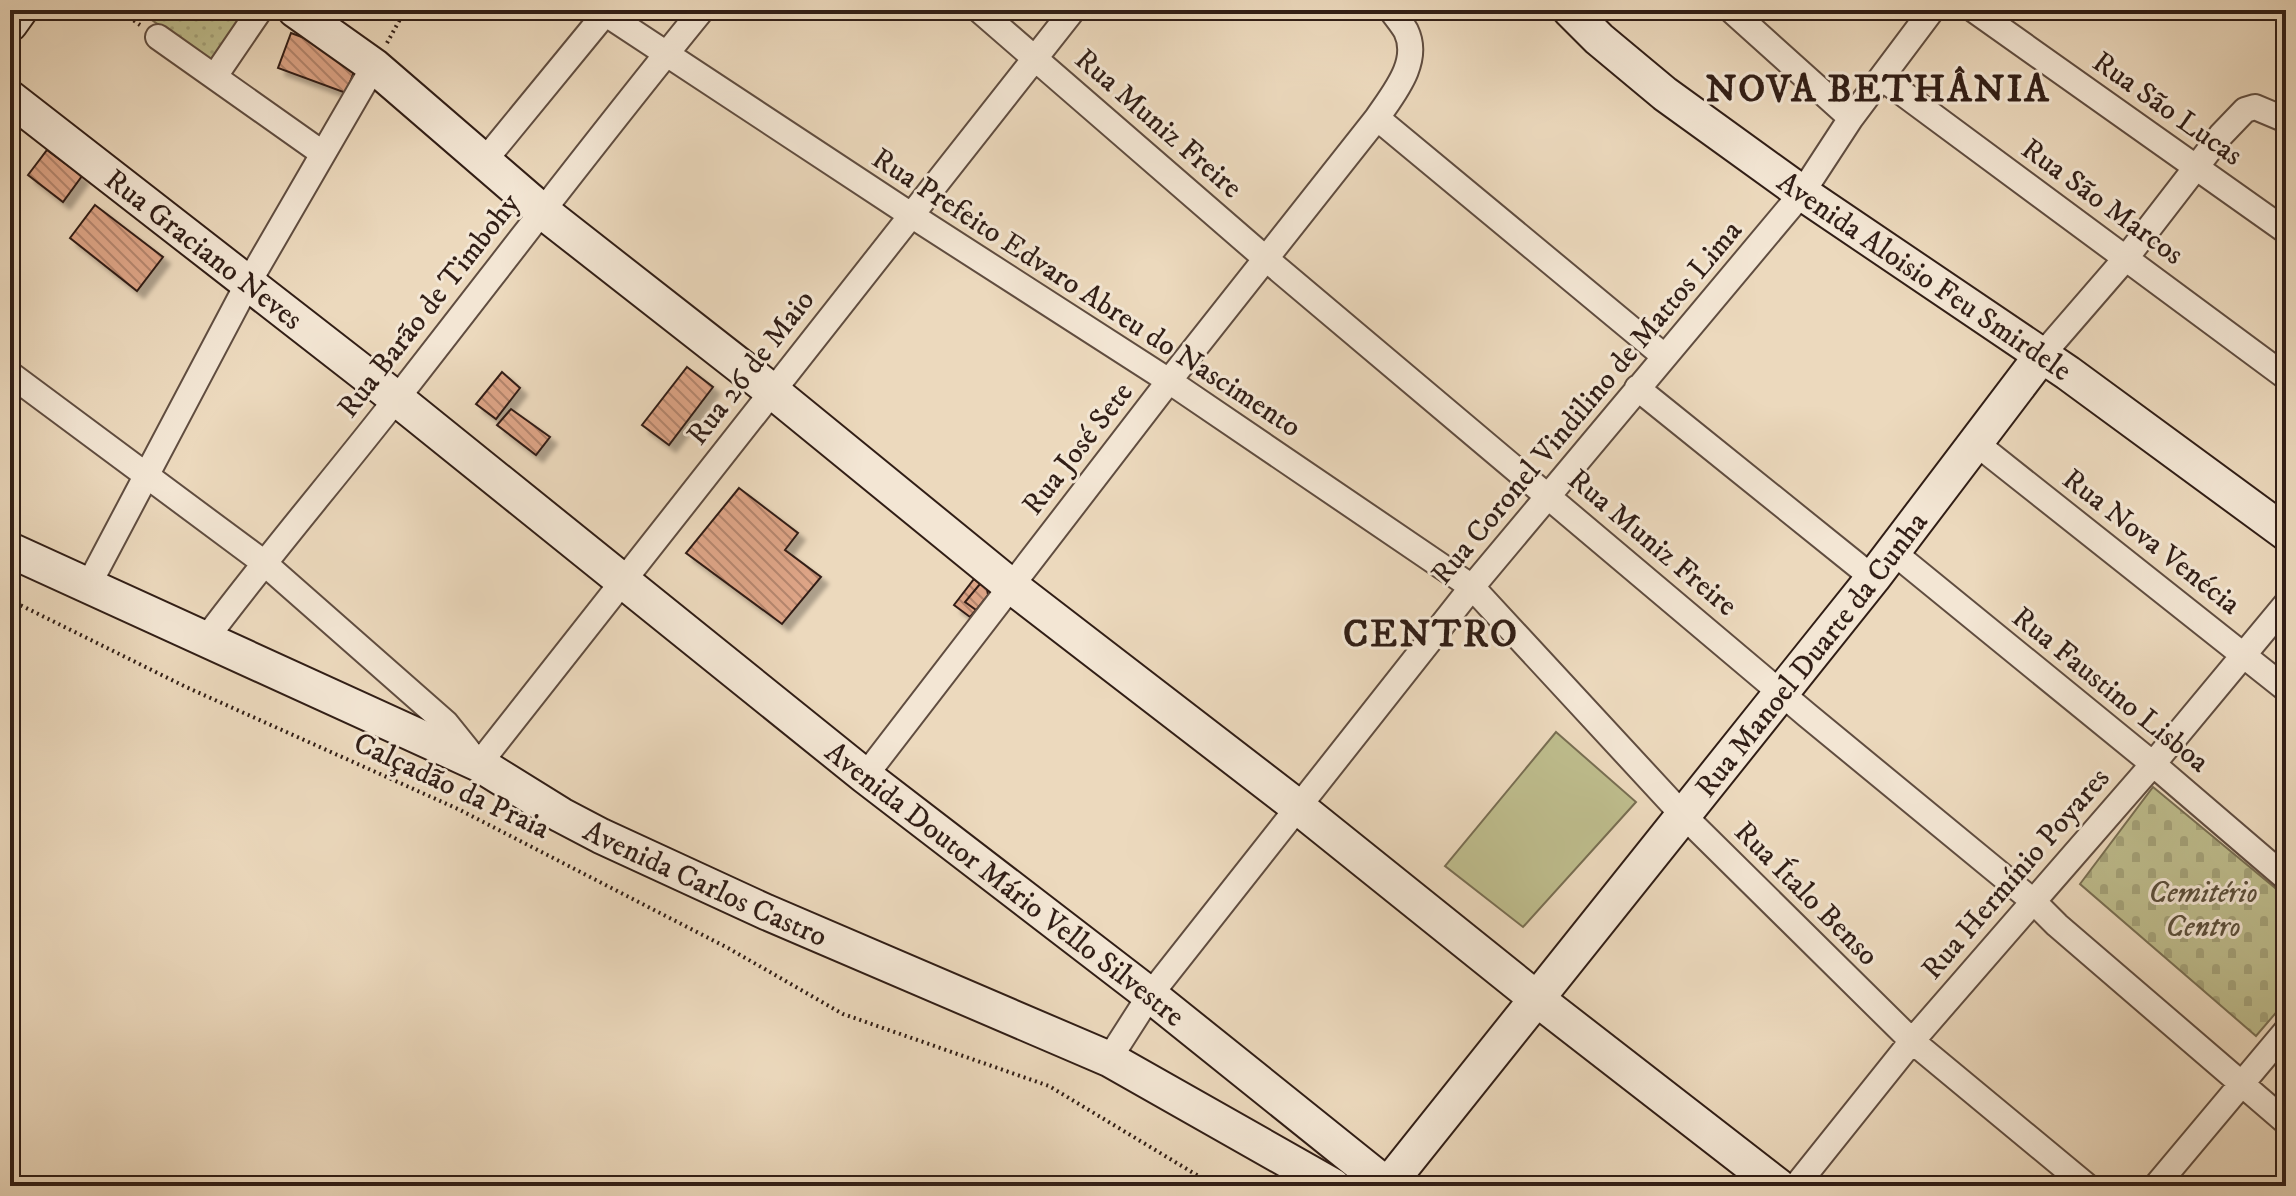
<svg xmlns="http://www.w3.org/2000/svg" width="2296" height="1196" viewBox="0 0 2296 1196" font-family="'IM FELL DW Pica',serif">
	<defs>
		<pattern id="grass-dots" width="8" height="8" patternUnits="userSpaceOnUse" patternTransform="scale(2)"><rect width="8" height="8" fill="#bebd8d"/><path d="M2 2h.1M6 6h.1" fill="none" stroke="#a4a279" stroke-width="1.8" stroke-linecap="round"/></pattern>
		<pattern id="cemetery-stones" width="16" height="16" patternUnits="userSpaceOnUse" patternTransform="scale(2)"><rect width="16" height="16" fill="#bebd8d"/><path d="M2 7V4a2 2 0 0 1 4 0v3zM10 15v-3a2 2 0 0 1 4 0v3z" fill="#a4a279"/></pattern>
		<pattern id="building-back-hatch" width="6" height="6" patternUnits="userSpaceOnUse" patternTransform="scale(2)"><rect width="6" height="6" fill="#dda486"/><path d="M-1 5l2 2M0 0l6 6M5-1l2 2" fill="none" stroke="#b4856d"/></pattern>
		<filter id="shadow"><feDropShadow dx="7" dy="7" stdDeviation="2" flood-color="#0004"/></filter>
	</defs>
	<rect width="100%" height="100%" fill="#ecd9bd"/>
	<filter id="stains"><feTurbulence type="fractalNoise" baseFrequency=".0025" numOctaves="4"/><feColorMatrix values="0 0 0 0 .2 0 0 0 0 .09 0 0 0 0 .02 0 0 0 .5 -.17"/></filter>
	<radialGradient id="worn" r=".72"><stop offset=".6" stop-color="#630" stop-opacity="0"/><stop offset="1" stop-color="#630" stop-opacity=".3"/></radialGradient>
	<!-- grass -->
	<path fill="url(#grass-dots)" stroke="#786e52" stroke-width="2" d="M137,10h108l-34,50z"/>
	<!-- cemetery -->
	<path fill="url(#cemetery-stones)" stroke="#786e52" stroke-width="2" d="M2153,787l133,110v104l-30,35 -176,-152z"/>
	<!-- pitch -->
	<path fill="#bebd8d" stroke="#786e52" stroke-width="2" d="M1556,732l80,70 -113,125 -78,-61z"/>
	<!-- building -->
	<path fill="url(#building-back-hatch)" stroke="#311e16" stroke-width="2" filter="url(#shadow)" d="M291,33l68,25 -13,35 -68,-25z
		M47,150l35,26 -19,26 -35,-27z
		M95,205l68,52 -26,34 -67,-53z
		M687,367l26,20 -44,58 -27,-20z
		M502,372l18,16 -24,31 -20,-15z
		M511,409l39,28 -14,18 -39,-30z
		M739,488l59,45 -13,17 36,27 -39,47 -96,-71z
		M974,579l6,5 -15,18 11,8 -6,7 -16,-12z
		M980,584l7,4 1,7 -12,15 -11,-8z"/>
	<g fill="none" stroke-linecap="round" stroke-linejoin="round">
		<!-- street casing -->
		<g stroke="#604d40" stroke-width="28">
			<path id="street" d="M600,10l311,205 258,166 303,206 210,227 230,227 175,145
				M979,10l286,248 542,457 226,186 24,24 229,197
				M1731,10l120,108
				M1974,10l312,221
				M158,37l164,116
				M215,76l45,-66
				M1882,78l404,299
				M1377,118l287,238
				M485,160l123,-150
				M2042,355l84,-97 95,-123 24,-25 10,-3 31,13
				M10,374l253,188 183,161 33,41 594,-754
				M1637,388l236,190
				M1977,444l309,245
				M1893,552l260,212 133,114
				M88,586l159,-301 127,-219
				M205,640c62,-83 129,-161 193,-243 101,-129 200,-260 304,-387
				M865,776l304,-395 208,-263c16,-24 44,-56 29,-87 -4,-7 -10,-14 -15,-21
				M1109,1059l41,-64 322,-408 330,-394 49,-75 81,-108
				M1796,1186l116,-145 241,-277 133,-160
				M2156,1186l130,-155"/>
		</g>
		<!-- secondary casing -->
		<g stroke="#311e16" stroke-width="38">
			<g id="secondary">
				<path d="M295,10l79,56 168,145 230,180 239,195 287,221 239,192 241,187"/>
				<path id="s1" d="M1570,10l29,29 66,55 137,99 266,180 218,160"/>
				<path d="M10,24l10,-14"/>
				<path id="s2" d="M10,98l387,301 468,377 285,219 238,191"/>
				<path id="s3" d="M10,550l469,214 82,51 40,21 165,76 343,147 224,127"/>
				<path id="s4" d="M1387,1186l486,-608 169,-223"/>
			</g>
		</g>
		<!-- path -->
		<path stroke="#311e16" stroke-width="4" stroke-dasharray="2 4" stroke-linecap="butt" d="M119,10l21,15
			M387,43l18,-33
			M10,600l176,87 272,122 270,139 115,66 206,72 166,100"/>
		<!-- street -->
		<use href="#street" stroke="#f3e6d4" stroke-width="24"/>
		<!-- secondary -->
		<use href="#secondary" stroke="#f3e6d4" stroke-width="34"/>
	</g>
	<g text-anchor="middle" stroke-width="6" stroke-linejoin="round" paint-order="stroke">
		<!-- street labels -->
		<g font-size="30" fill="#311e16" stroke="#f3e6d4">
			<text transform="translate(2168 108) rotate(35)" y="10">Rua São Lucas</text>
			<text transform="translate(1159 123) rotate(41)" y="10">Rua Muniz Freire</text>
			<text transform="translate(2103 201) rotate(36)" y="10">Rua São Marcos</text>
			<text dy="10" stroke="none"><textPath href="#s2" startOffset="246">Rua Graciano Neves</textPath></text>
			<text dy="10" stroke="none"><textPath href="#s1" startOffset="444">Avenida Aloisio Feu Smirdele</textPath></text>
			<text transform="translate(1087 292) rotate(33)" y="10">Rua Prefeito Edvaro Abreu do Nascimento</text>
			<text transform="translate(428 305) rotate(-52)" y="10">Rua Barão de Timbohy</text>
			<text transform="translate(750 367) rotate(-52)" y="10">Rua 26 de Maio</text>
			<text transform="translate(1586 402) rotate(-50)" y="10">Rua Coronel Vindilino de Mattos Lima</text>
			<text transform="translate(1077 448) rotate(-52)" y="10">Rua José Sete</text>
			<text transform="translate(2152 541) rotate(38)" y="10">Rua Nova Venécia</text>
			<text transform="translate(1653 542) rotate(40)" y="10">Rua Muniz Freire</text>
			<text dy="10" stroke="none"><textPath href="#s4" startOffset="680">Rua Manoel Duarte da Cunha</textPath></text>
			<text transform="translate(2111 689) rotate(39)" y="10">Rua Faustino Lisboa</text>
			<text transform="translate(452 785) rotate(25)" y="10">Calçadão da Praia</text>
			<text transform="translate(2015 873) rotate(-49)" y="10">Rua Hermínio Poyares</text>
			<text dy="10" stroke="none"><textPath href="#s3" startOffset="772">Avenida Carlos Castro</textPath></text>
			<text dy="10" stroke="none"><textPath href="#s2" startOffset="1268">Avenida Doutor Mário Vello Silvestre</textPath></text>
			<text transform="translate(1807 893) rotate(45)" y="10">Rua Ítalo Benso</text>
		</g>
		<!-- park labels -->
		<g font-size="30" font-style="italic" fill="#5b4e3a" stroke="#f3e6d4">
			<text x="2203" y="902">Cemitério<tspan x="2203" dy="34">Centro</tspan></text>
		</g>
		<!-- district labels -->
		<g font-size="38" font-weight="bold" letter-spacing="2" fill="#311e16" stroke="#f3e6d4">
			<text x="1878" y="101">NOVA BETHÂNIA</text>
			<text x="1431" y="646">CENTRO</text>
		</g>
	</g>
	<!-- margin -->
	<rect width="2296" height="1196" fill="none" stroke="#ecd9bd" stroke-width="40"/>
	<rect x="12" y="12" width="2272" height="1172" fill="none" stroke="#311e16" stroke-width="4"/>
	<rect x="20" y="20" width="2256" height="1156" fill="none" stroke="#311e16" stroke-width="2"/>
	<rect width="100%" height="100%" filter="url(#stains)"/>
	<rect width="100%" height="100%" fill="url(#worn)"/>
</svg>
